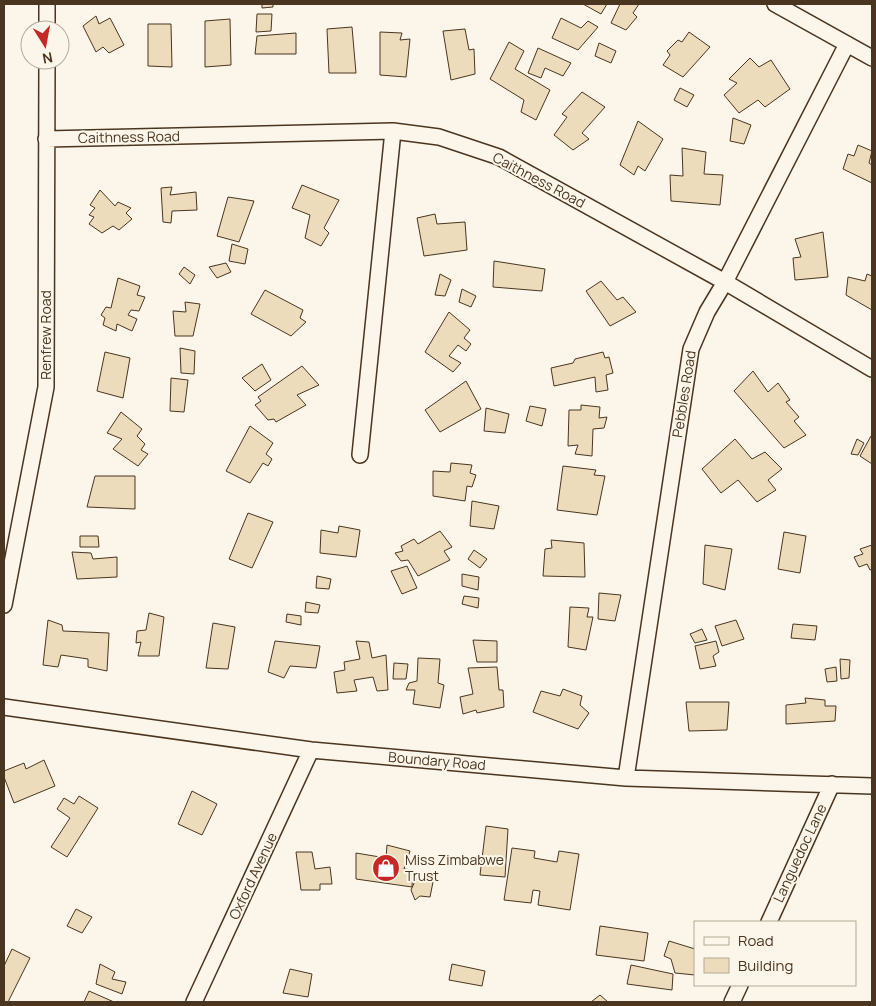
<svg xmlns="http://www.w3.org/2000/svg" width="876" height="1006" viewBox="0 0 876 1006" font-family="Manrope,sans-serif">
	<rect width="100%" height="100%" fill="#fbf6e9"/>
	<!-- building -->
	<path fill="#ecdcbc" stroke="#4a3520" d="M262,4h11v3l-11,1z
		M583,4h24l-6,10z
		M620,4h19l-6,9 4,4 -11,13 -15,-7z
		M257,14h15l-1,17 -15,1z
		M96,16l3,8 11,-6 14,27 -15,8 -6,-6 -7,5 -13,-26z
		M561,18l20,10 7,-7 10,6 -20,23 -26,-12z
		M230,19l1,46 -26,2v-46z
		M148,24h23l1,43 -24,-1z
		M352,27l4,46h-27l-2,-44z
		M465,29l4,21 5,-1 1,25 -24,6 -8,-49z
		M380,32l22,1 -2,7 10,-1 -4,38 -26,-2z
		M689,32l21,15 -27,30 -20,-12 7,-10 -3,-4 11,-11 4,2z
		M296,33v21h-41l2,-18z
		M509,42l15,9 -9,18 35,21 -14,30 -15,-8 3,-12 -34,-21z
		M599,43l17,8 -5,12 -16,-7z
		M538,48l33,15 -8,13 -18,-8 -4,10 -13,-5z
		M750,58l9,9 12,-7 19,29 -25,18 -7,-7 -19,13 -15,-18 13,-12 -8,-4z
		M680,88l14,7 -7,12 -13,-7z
		M582,92l23,15 -23,26 7,6 -16,11 -19,-15 13,-18 -5,-3z
		M733,118l18,7 -7,19 -14,-3z
		M638,121l25,18 -18,32 -7,-5 -4,9 -14,-10z
		M858,145l14,6 -3,12 3,2v18l-29,-14 5,-15 6,2z
		M682,148l24,4 -2,22 19,1 -3,30 -49,-4 -1,-26 13,1z
		M302,185l37,15 -15,28 5,5 -8,13 -16,-8 5,-23 -18,-7z
		M172,187l-2,8 26,-3 1,18 -25,1 -1,12 -8,-1 -2,-34z
		M100,190l15,16 3,-4 13,6 -5,5 6,6 -13,11 -6,-4 -11,7 -13,-9 5,-7 -5,-2 6,-7 -5,-3z
		M228,197l26,4 -15,41 -22,-6z
		M435,214l2,10 28,-2 2,28 -43,6 -7,-38z
		M823,232l5,45 -33,3 -2,-22 8,-1 -6,-18z
		M232,244l16,5 -3,15 -16,-3z
		M494,261l51,8 -3,22 -49,-4z
		M226,263l5,9 -14,6 -8,-11z
		M184,267l11,8 -5,9 -11,-10z
		M440,274l11,6 -6,16 -10,-1z
		M867,274l5,2v34l-26,-15 2,-18 17,4z
		M118,278l22,8 -3,9 8,2 -6,14 -8,-1 -3,5 9,4 -5,12 -15,-7 -1,7 -13,-6 2,-7 -4,-3 5,-8 5,1z
		M601,281l16,19 6,-3 13,15 -26,14 -24,-35z
		M462,289l14,7 -5,11 -12,-5z
		M265,290l38,20 -3,8 6,4 -15,14 -40,-22z
		M185,302l15,2 -7,32h-18l-2,-25 13,1z
		M449,312l21,18 -6,8 7,6 -5,7 -8,-6 -9,11 12,7 -8,9 -28,-20z
		M180,348l15,3 -1,23 -13,-1z
		M105,352l25,6 -7,40 -26,-7z
		M603,352l2,6 4,-1 4,16 -7,2 2,15 -12,2 -1,-15 -41,9 -3,-18 22,-5 2,-4z
		M262,364l9,16 -16,11 -13,-13z
		M302,366l17,19 -22,10 9,10 -30,17 -2,-3 -6,1 -13,-15 6,-4 -3,-4z
		M753,371l15,21 10,-9 12,17 -4,2 13,15 -5,4 12,14 -22,13 -50,-57z
		M171,378l17,2 -4,32 -14,-1z
		M466,381l15,28 -41,23 -15,-22z
		M581,405l19,2 -1,11 8,-1 -3,11 -11,1 -1,27 -17,-2 3,-9 -10,1 1,-36h12z
		M530,406l16,3 -4,17 -16,-5z
		M486,408l23,6 -4,19 -21,-2z
		M121,412l21,17 -5,7 8,8 -4,6 7,4 -10,12 -25,-17 9,-10 -15,-6z
		M250,426l23,17 -7,11 6,5 -4,7 -5,-3 -13,20 -24,-12z
		M871,436l1,1v27l-12,-8z
		M735,439l17,20 13,-7 17,17 -14,11 8,10 -19,12 -19,-22 -17,13 -19,-24z
		M857,439l7,4 -6,12 -7,-1z
		M451,463l21,2 -2,8 6,2 -4,12 -5,-1 -2,15 -32,-5v-25l17,1z
		M563,466l33,4 -2,5 11,1 -8,39 -40,-5z
		M95,476h40v33l-48,-2z
		M472,501l27,5 -5,23 -24,-3z
		M248,513l25,9 -21,46 -23,-9z
		M339,526l21,4 -4,27 -36,-4 1,-23 17,3z
		M440,531l12,16 -8,4 6,9 -32,16 -10,-16 -7,1 -6,-8 8,-2 -2,-5 13,-7 4,5z
		M784,532l22,4 -6,37 -22,-4z
		M80,536h18l1,11h-19z
		M551,540l33,3 1,34 -42,-1 2,-27 7,-1z
		M705,545l27,4 -7,41 -22,-6z
		M872,545v24l-2,1 -3,-6 -8,3 -5,-10 9,-3 -3,-5z
		M474,550l13,9 -7,9 -12,-9z
		M72,552l19,1 2,6 24,-2v20l-40,2z
		M407,566l10,22 -15,6 -11,-23z
		M462,574l17,3 -1,13 -16,-4z
		M317,576l14,3 -2,10 -13,-1z
		M599,593l22,2 -6,26 -17,-2z
		M464,596l15,2 -1,10 -16,-4z
		M306,602l14,3 -2,8 -13,-1z
		M570,607l19,1 -2,9h6l-7,33 -18,-3z
		M149,613l15,4 -5,39h-21l3,-14 -5,1 1,-12 9,-1z
		M287,614l14,2v9l-15,-3z
		M48,620l14,5 1,6 46,2 -2,38 -19,-4v-8l-27,-4 -3,12 -15,-2z
		M736,620l8,19 -22,7 -7,-20z
		M213,623l22,4 -7,42 -22,-1z
		M793,624l24,2 -2,14 -24,-2z
		M702,629l5,11 -12,3 -5,-9z
		M473,640l24,1v21h-20z
		M275,641l45,5 -4,22 -26,-2 -6,12 -16,-6z
		M356,641l13,1 3,16 14,-3 2,35 -11,1 -4,-14 -19,3 3,11 -20,2 -3,-21 11,-2 -1,-8 16,-3z
		M716,641l3,11 -6,4 3,10 -16,3 -5,-23z
		M418,658l22,1 -2,24 6,2 -4,23 -27,-4 2,-14h-9l3,-7 8,-2z
		M840,659l10,1 -1,18 -8,1z
		M394,663l14,1 -2,15h-13z
		M497,667l2,23h4l1,17 -27,6 -1,-3 -13,4 -3,-17 13,-3 -5,-26z
		M836,667l1,14 -10,1 -2,-13z
		M563,689l19,7 -2,9 9,8 -11,16 -45,-17 8,-21 19,5z
		M805,698l20,2v6h11l-1,15 -49,3v-19l20,-2z
		M686,702h43l-2,28 -38,1z
		M44,760l11,26 -41,17 -10,-26v-6l20,-8 2,6z
		M192,791l25,13 -15,31 -24,-11z
		M79,796l19,12 -31,49 -16,-10 19,-29 -13,-9 7,-11 10,6z
		M486,826l22,3 -3,48 -25,-2z
		M387,845l23,6 -6,18 9,1 -1,17 -56,-8v-26l30,5z
		M512,848l23,3 -1,7 23,4 2,-11 20,3 -9,56 -32,-5 2,-14 -7,-1 -2,13 -27,-3z
		M296,852h16l3,17 15,-2 2,17h-12v6h-19z
		M416,879l17,3 -3,15 -10,-1 -5,4 -4,-10z
		M76,909l16,8 -10,16 -15,-7z
		M600,926l48,7 -4,28 -48,-6z
		M669,941l26,8v26l-20,-2 -4,-14 -7,-3z
		M12,949l18,9 -22,44h-4v-36z
		M100,964l15,8 -3,7 14,3 -4,12 -26,-10z
		M452,964l33,7 -3,15 -33,-6z
		M631,965l42,9 -1,16 -45,-6z
		M290,969l22,5 -4,23 -25,-4z
		M89,991l25,11h-30z
		M600,995l8,7h-17z"/>
	<g fill="none" stroke-linecap="round" stroke-linejoin="round">
		<!-- minor casing -->
		<g stroke="#4a3520" stroke-width="18">
			<path id="minor" d="M775,4l97,54
				M47,30v-26
				M46,139l347,-8 46,6 60,20 226,125 147,87
				M360,455l33,-324
				M4,605l42,-218 1,-327
				M4,707l307,43 315,28 246,8
				M626,778l65,-429 16,-37 18,-30 122,-238
				M769,922l63,-138
				M194,1002l117,-252
				M732,1002l8,-17"/>
		</g>
		<!-- minor -->
		<use href="#minor" stroke="#fbf6e9" stroke-width="15"/>
	</g>
	<!-- icons -->
	<defs>
		<g id="shop-disc" transform="scale(1.4375)"><circle r="9.5" fill="#c62828" stroke="#fbf6e9"/><path d="M-5-2.5h2.3a2.7 3.5 0 0 1 5.4 0H5L5.5 6h-11ZM-1.5-2.5h3a1.5 2.3 0 0 0-3 0Z" fill="#fff"/></g>
	</defs>
	<g fill-rule="evenodd">
		<use href="#shop-disc" x="386" y="868"/>
	</g>
	<g text-anchor="middle" stroke-width="4" stroke-linejoin="round" paint-order="stroke">
		<!-- street labels -->
		<g font-size="14" fill="#4a3520" stroke="#fbf6e9">
			<text transform="translate(129 137) rotate(-1)" y="5">Caithness Road</text>
			<text transform="translate(539 180) rotate(28)" y="5">Caithness Road</text>
			<text transform="translate(46 335) rotate(-90)" y="5">Renfrew Road</text>
			<text transform="translate(684 394) rotate(-81)" y="5">Pebbles Road</text>
			<text transform="translate(437 761) rotate(5)" y="5">Boundary Road</text>
			<text transform="translate(800 853) rotate(-65)" y="5">Languedoc Lane</text>
			<text transform="translate(253 876) rotate(-65)" y="5">Oxford Avenue</text>
		</g>
		<!-- poi labels -->
		<g font-size="14" fill="#4a3520" stroke="#fbf6e9" text-anchor="start">
			<text x="405" y="865">Miss Zimbabwe<tspan x="405" dy="16">Trust</tspan></text>
		</g>
	</g>
	<!-- border -->
	<rect width="876" height="1006" fill="none" stroke="#4a3520" stroke-width="10"/>
	<!-- legend -->
	<rect x="694" y="921" width="162" height="65" fill="#fbf6e9" stroke="#b4a999"/>
	<rect x="704" y="937" width="25" height="8" fill="#fbf6e9" stroke="#b4a999"/>
	<text x="738" y="946" font-size="15" fill="#4a3520">Road</text>
	<rect x="704" y="958" width="25" height="15" fill="#ecdcbc" stroke="#b4a999"/>
	<text x="738" y="971" font-size="15" fill="#4a3520">Building</text>
	<!-- north arrow -->
	<g transform="translate(45 45) rotate(169)"><circle r="24" fill="#fbf6e9" stroke="#b4a999"/>
	<path d="M0-4L9 19L0 12L-9 19Z" fill="#c62828"/>
	<text y="-8" font-size="14" font-weight="bold" text-anchor="middle" fill="#4a3520">N</text>
	</g>
</svg>
